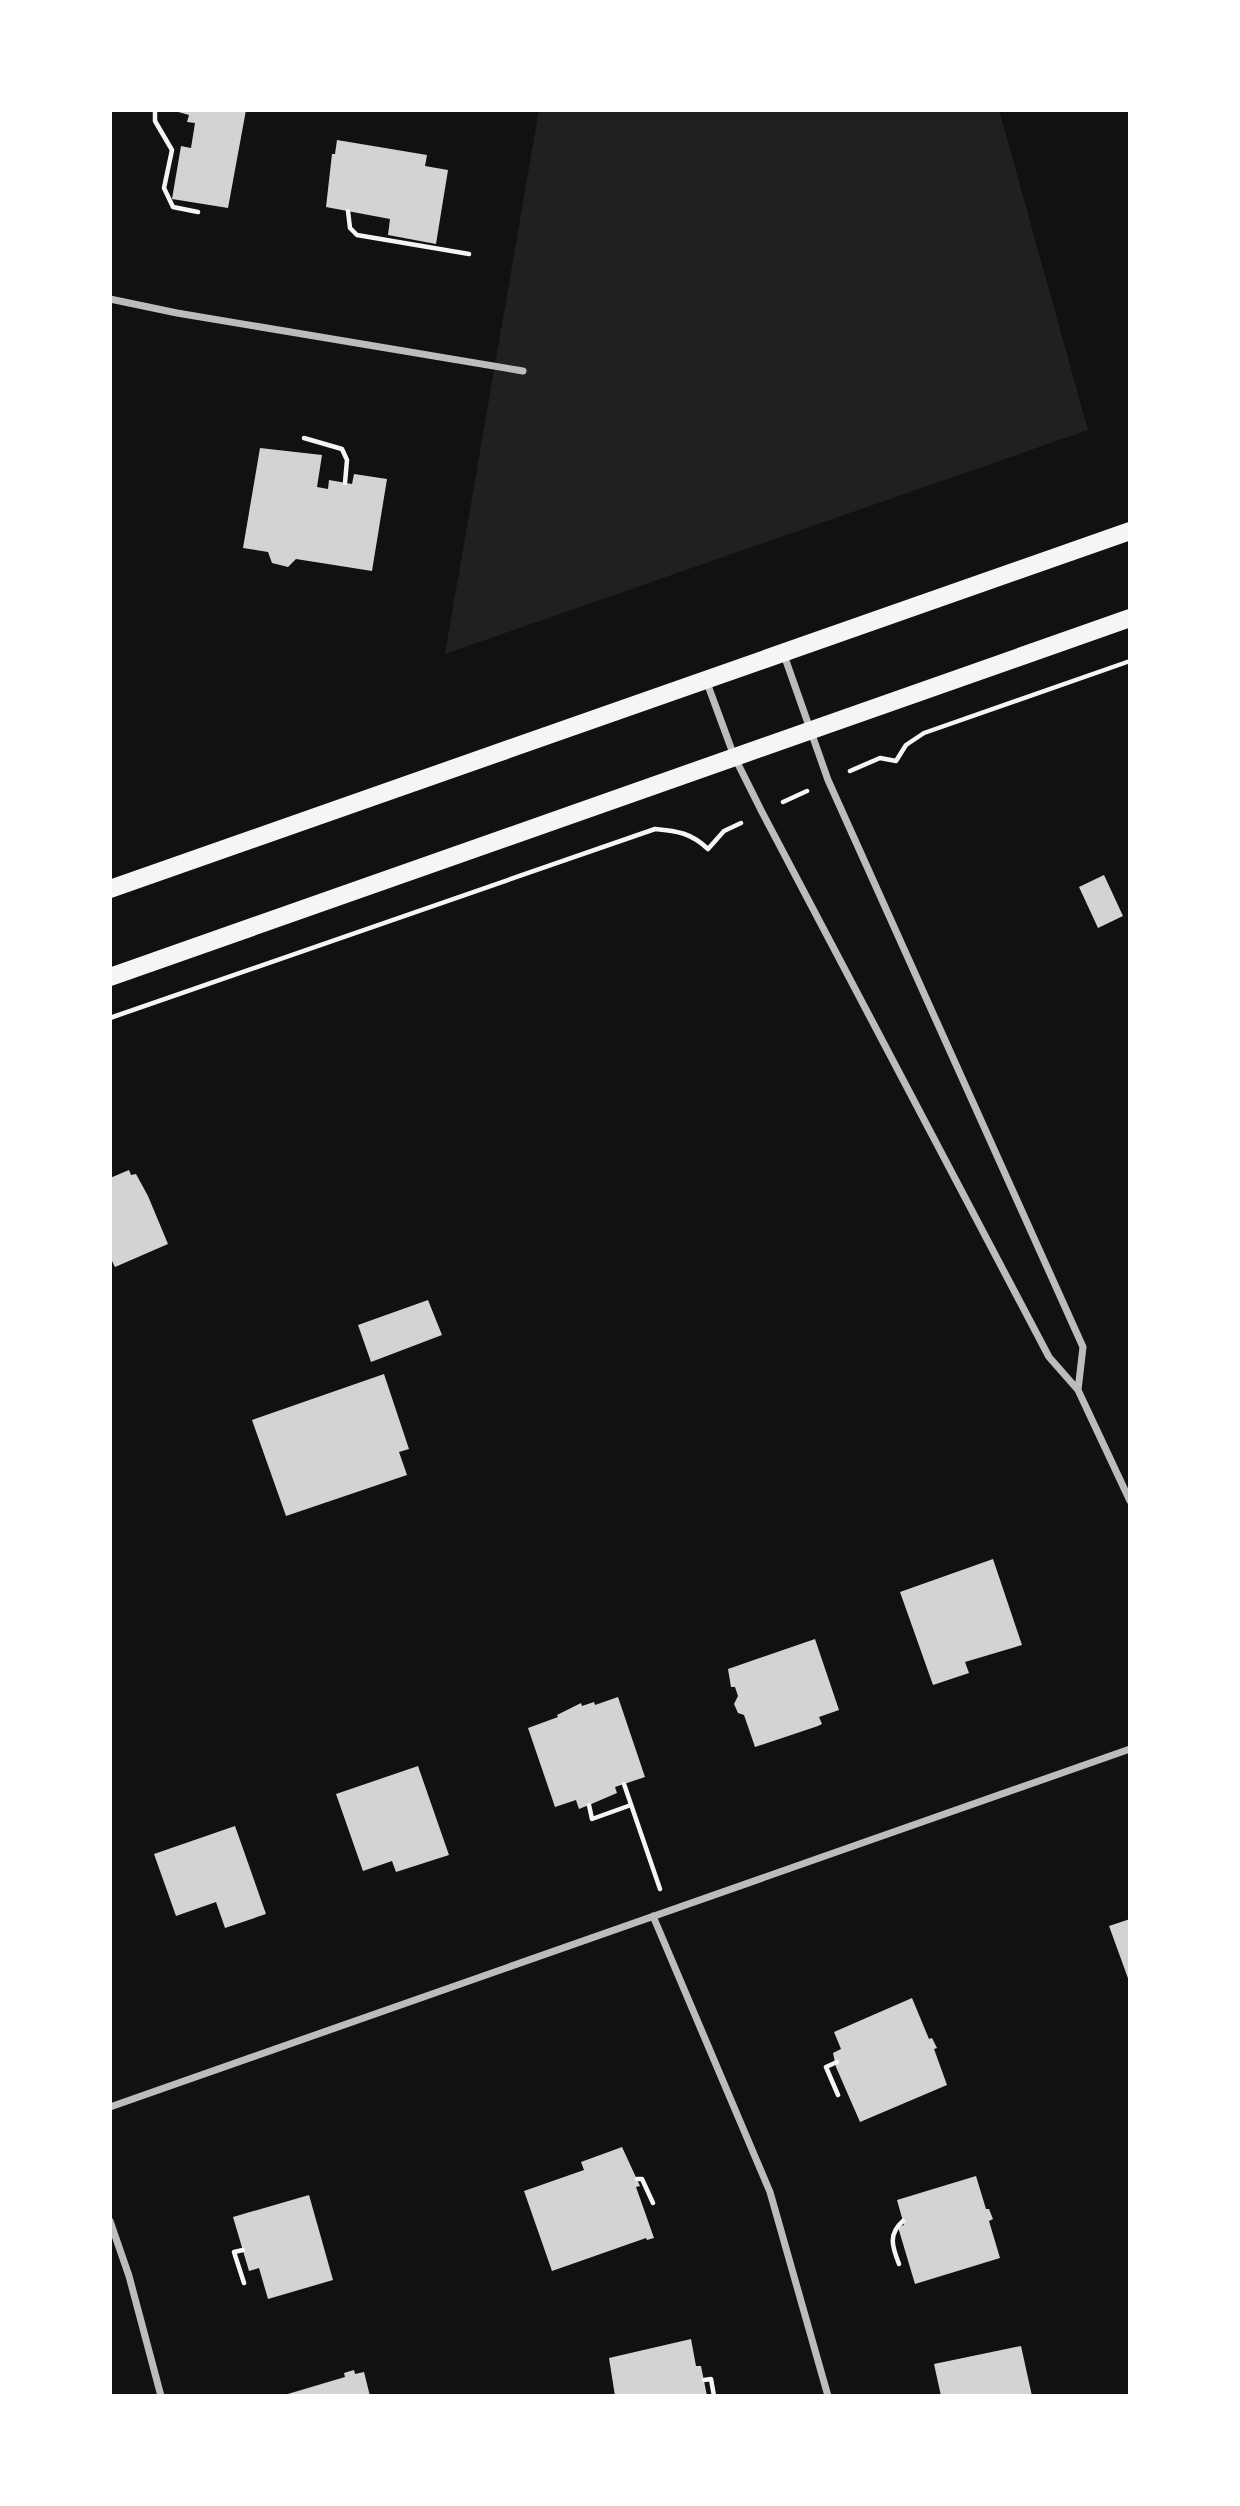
<svg xmlns="http://www.w3.org/2000/svg" width="1240" height="2506" viewBox="0 0 1240 2506" font-family="'PT Sans',sans-serif">
	<rect width="100%" height="100%" fill="#111"/>
	<!-- green -->
	<path fill="#202020" d="M539,110h460l89,320 -643,224z"/>
	<!-- building -->
	<path fill="#d3d3d3" d="M171,110h75l-18,98 -56,-9 9,-53 10,2 4,-25 -8,-1 2,-7z
		M337,140l90,15 -2,11 23,4 -12,74 -48,-9 2,-16 -64,-12 6,-53h3z
		M260,448l62,7 -5,32 11,2 1,-9 23,4 2,-10 33,5 -15,92 -76,-12 -8,8 -16,-4 -4,-11 -25,-4z
		M1104,875l19,41 -25,12 -19,-41z
		M129,1170l2,5 5,-1 12,22 20,48 -53,23 -5,-10v-79z
		M428,1300l14,35 -71,27 -13,-37z
		M384,1374l25,75 -10,3 8,23 -121,41 -34,-96z
		M993,1559l29,86 -57,17 4,11 -36,12 -33,-93z
		M815,1639l24,71 -20,7 3,7 -4,2 -63,21 -11,-32 -6,-2 -4,-9 4,-8 -3,-9h-4l-3,-18z
		M618,1697l27,80 -30,10 2,6 -28,12 -10,4 -3,-9 -21,7 -27,-79 30,-11 -1,-2 24,-12 1,3 12,-4 1,3z
		M418,1766l31,89 -53,17 -4,-11 -29,10 -27,-77z
		M235,1826l31,88 -41,14 -9,-26 -40,14 -22,-62z
		M1130,1919v62h-1l-20,-55z
		M912,1998l17,41 3,-1 5,10 -3,1 13,36 -87,37 -24,-55 -3,-14 8,-4 -7,-17z
		M622,2147l18,39 -4,1 18,51 -7,2 -1,-2 -94,33 -28,-80 60,-21 -3,-8z
		M976,2176l10,33h3l4,10 -4,2 11,37 -85,26 -17,-57 6,-2 -7,-25z
		M309,2195l24,85 -65,19 -9,-31 -10,3 -16,-54z
		M691,2339l5,27h5l6,30h-92l-6,-38z
		M1021,2346l11,50h-91l-7,-32z
		M354,2370l1,4 9,-2 6,24h-89l64,-19 -1,-4z"/>
	<g fill="none" stroke-linecap="round" stroke-linejoin="round">
		<!-- path -->
		<path stroke="#f5f5f5" stroke-width="4.5" d="M155,110v11l17,29 -8,38 9,19 25,5
			M348,211l2,17 7,7 112,19
			M304,438l38,11 5,11 -2,23
			M850,771l30,-13 16,3 10,-16 18,-12 206,-72
			M783,802l24,-11
			M110,1018l545,-189c23,2 36,4 53,20l16,-18 17,-8
			M624,1784l36,105
			M589,1805l3,14 39,-14
			M837,2062l-11,5 12,28
			M637,2179h5l11,24
			M243,2250l-9,2 10,31
			M899,2264c-7,-18 -11,-30 4,-43
			M704,2380l7,-1 3,17"/>
		<!-- minor -->
		<path stroke="#bcbcbc" stroke-width="7" d="M110,299l67,14 346,58
			M784,655l44,125 255,567 -5,43
			M706,680l28,76 28,56 287,545 29,33 52,111
			M653,1916l117,276 58,204
			M110,2107l1020,-358
			M110,2221l19,55 32,120"/>
		<!-- primary -->
		<path stroke="#f5f5f5" stroke-width="18" d="M110,889l1020,-358
			M110,977l1020,-359"/>
	</g>
	<!-- border -->
	<rect width="1240" height="2506" fill="none" stroke="#ffffff" stroke-width="224"/>
</svg>
